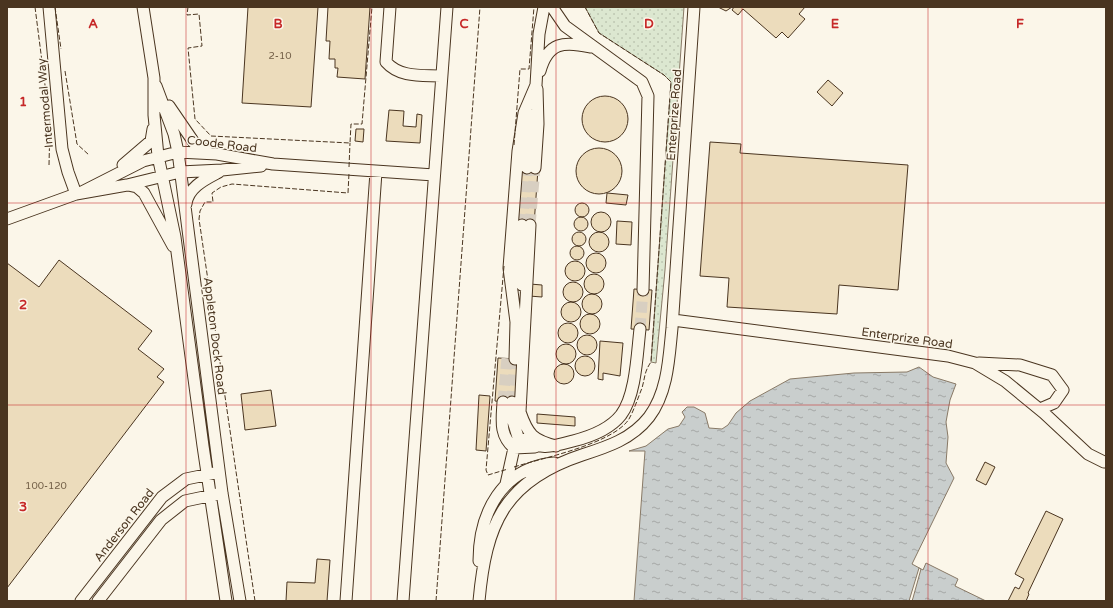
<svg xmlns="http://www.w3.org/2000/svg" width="1113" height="608" viewBox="0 0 1113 608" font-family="'Varela Round',sans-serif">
	<defs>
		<pattern id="grass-dots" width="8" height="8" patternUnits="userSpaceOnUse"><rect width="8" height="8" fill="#dce7d0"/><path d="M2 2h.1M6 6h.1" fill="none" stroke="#bec7b2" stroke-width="1.8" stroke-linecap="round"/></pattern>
		<pattern id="water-ripples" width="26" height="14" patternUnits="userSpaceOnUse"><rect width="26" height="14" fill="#c9cecd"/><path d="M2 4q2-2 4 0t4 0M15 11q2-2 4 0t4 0" fill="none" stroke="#a5a8a6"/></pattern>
	</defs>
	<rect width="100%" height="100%" fill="#fbf6e9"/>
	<!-- grass -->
	<path fill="url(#grass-dots)" stroke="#887966" d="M585,7h99l-19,263 -9,93 -5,-1 20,-280 -7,-7 -65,-42z"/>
	<!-- water -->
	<path fill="url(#water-ripples)" stroke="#887966" d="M919,367l14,10 23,7 -6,16 -4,22 2,15 -2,26 8,15 -42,86 11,6 3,-7 32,16 -3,7 31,15h-352l11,-150h-16l17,-5 22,-17 11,-3 6,-9 -3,-5 5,-5h7l11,6 4,15 13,1 6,-4 8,-12 14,-12 40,-22 64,-6 53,-1z"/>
	<!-- pier -->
	<path fill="#fbf6e9" stroke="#887966" d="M919,568l2,1 -8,29 -1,3h-3z"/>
	<!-- building -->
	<path fill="#ecdcbc" stroke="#4a3520" d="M248,7h70l-7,100 -69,-4z
		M328,7h42l-5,72 -28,-2 1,-9h-3v-9h-6l1,-18h-4z
		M718,7h14l-6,4z
		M734,7h71l-6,7 6,5 -17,19 -6,-6 -6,6 -33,-29 -5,6 -6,-5z
		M828,80l15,13 -11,13 -15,-14z
		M582 119a23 23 0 1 1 46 0a23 23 0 1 1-46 0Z
		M389,110l15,1 -1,15 13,1 1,-13 5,1 -2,28 -34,-2z
		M356,129h8l-1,13 -8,-1z
		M710,142l31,2 -1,9 168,12 -10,125 -59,-5 -2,29 -110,-7 2,-29 -29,-2z
		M576 171a23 23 0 1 1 46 0a23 23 0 1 1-46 0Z
		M519,167l19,2 -4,56 -19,-1z
		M607,193l21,2 -2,10 -20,-2z
		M575 210a7 7 0 1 1 14 0a7 7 0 1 1-14 0Z
		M591 222a10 10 0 1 1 20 0a10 10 0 1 1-20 0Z
		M574 224a7 7 0 1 1 14 0a7 7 0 1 1-14 0Z
		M617,221l15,1 -1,23 -15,-1z
		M589 242a10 10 0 1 1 20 0a10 10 0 1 1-20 0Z
		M572 239a7 7 0 1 1 14 0a7 7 0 1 1-14 0Z
		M570 253a7 7 0 1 1 14 0a7 7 0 1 1-14 0Z
		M586 263a10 10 0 1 1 20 0a10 10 0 1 1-20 0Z
		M59,260l93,71 -14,18 26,20 -7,8 7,5 -157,206v-325l32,24z
		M565 271a10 10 0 1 1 20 0a10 10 0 1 1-20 0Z
		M584 284a10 10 0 1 1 20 0a10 10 0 1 1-20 0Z
		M563 292a10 10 0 1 1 20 0a10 10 0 1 1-20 0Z
		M530,284l12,1v12l-13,-1z
		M634,289l18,1 -3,40 -18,-1z
		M582 304a10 10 0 1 1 20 0a10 10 0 1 1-20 0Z
		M561 312a10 10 0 1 1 20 0a10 10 0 1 1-20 0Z
		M580 324a10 10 0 1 1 20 0a10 10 0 1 1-20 0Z
		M558 333a10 10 0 1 1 20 0a10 10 0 1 1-20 0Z
		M577 345a10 10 0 1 1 20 0a10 10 0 1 1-20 0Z
		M600,341l23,2 -3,33 -17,-3v7l-5,-1z
		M556 354a10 10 0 1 1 20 0a10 10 0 1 1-20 0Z
		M575 366a10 10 0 1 1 20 0a10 10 0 1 1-20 0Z
		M498,358l20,1 -3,44 -20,-2z
		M554 374a10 10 0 1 1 20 0a10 10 0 1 1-20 0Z
		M271,390l5,36 -31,4 -4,-36z
		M479,395l11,1 -4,55 -10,-1z
		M537,414l38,3v9l-38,-3z
		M985,462l10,5 -9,18 -10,-5z
		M1046,511l17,8 -35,74 1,1 -3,7h-18l7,-14 4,2 5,-10 -9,-5z
		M317,559l13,1 -3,41h-41l1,-19 28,1z"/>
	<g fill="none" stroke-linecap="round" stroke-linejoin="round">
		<!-- minor-tunnel -->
		<path stroke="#d8cfc1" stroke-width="11" stroke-dasharray="11 5.5" stroke-linecap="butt" d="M522,225l5,-57
			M530,225l5,-57
			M640,329l3,-39
			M503,402l4,-44
			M512,402l3,-43"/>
		<!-- minor casing -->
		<g stroke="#4a3520" stroke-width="13">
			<path id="minor" d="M49,7l13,142 6,23 8,22
				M143,7l11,71v37l4,41 17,81 28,209 23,155
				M390,7l-4,55c14,16 36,13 55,14
				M552,7l13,19 77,56 6,14 -5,194
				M540,71c8,-29 24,-30 50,-24
				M156,86l18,48 4,18 44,341 18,108
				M169,106l26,38 12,7
				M123,165l28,-24 2,-12
				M527,168l5,-53
				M535,168l3,-44 -1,-35
				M128,185l9,2 7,6 29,53
				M80,193l63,-32 35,-9 39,2 56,10 161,11
				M186,204c2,-17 20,-25 33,-32
				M7,219l69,-25 51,-9 53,-13 42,-2 39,-4
				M530,225l-10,187c8,23 13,28 36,34
				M522,285l-3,-21 3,-39
				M673,320l275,36 27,7 30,18 39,32 44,41 16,8
				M515,359l1,-37 -7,-54 9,-117 6,-38 12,-28 3,-51 5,-27
				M979,363l41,2 32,10 11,15 -9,13 -14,6
				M503,402c-1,18 -4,33 11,46l21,-1
				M512,402v16l6,19c23,13 30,11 55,4 16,-4 37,-12 48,-26 15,-20 16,-61 19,-86
				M506,484l8,-36
				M479,561c0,-48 23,-93 75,-98
				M81,601l81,-104 24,-18 29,-6
				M98,601l63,-81 24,-19 33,-7
				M346,601l30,-429
				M403,601l44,-594
				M479,601c7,-77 25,-120 103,-146 25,-8 50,-16 67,-38 19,-25 20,-60 23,-89l22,-321"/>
		</g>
		<!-- minor -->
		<use href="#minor" stroke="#fbf6e9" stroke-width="11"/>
		<!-- fence -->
		<path stroke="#4a3520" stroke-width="1" stroke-dasharray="5 2" stroke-linecap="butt" d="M35,7l15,117 -1,41
			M55,7l6,42
			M188,7l-1,8 12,-1 3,32 -14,2 7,71 16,17 139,7 1,-19h11l10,-117
			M65,71l12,73 12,11
			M514,145l6,-76h9l5,-62
			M349,167l1,-24
			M504,266l-18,204 2,5 20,-6
			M514,467c28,-9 99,-23 115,-48 5,-9 9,-21 13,-31 3,-10 2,-16 9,-26l20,-280 -7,-7 -65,-42 -14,-26
			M255,601l-56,-382 1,-8 5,-9h8l-1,-9 9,-6 11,-3 116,9 1,-20
			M436,601l44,-594"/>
	</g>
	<!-- grid -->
	<path fill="none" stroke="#c62828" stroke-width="1" stroke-opacity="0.55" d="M186,7v594M371,7v594M556,7v594M742,7v594M928,7v594M7,203h1099M7,405h1099"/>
	<g text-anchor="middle" stroke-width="3" stroke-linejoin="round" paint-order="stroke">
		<!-- number labels -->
		<g font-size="10" fill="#725f47">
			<text x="280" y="59">2-10</text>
			<text x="46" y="489">100-120</text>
		</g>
		<!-- street labels -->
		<g font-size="12" fill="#4a3520" stroke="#fbf6e9">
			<text transform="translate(45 103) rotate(-95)" y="4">Intermodal Way</text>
			<text transform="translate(674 115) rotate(-86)" y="4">Enterprize Road</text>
			<text transform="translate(222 144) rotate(7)" y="4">Coode Road</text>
			<text transform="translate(215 336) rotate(83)" y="4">Appleton Dock Road</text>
			<text transform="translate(907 338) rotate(8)" y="4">Enterprize Road</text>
			<text transform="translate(124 525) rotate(-52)" y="4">Anderson Road</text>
		</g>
	</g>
	<g font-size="13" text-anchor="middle" font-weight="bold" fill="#c62828" stroke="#fbf6e9" stroke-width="3" stroke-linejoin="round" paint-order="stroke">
		<text x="93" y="28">A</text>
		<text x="278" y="28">B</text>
		<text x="464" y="28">C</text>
		<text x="649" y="28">D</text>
		<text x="835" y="28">E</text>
		<text x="1020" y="28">F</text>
		<text x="23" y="106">1</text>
		<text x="23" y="309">2</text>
		<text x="23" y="511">3</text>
	</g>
	<!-- border -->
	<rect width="1113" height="608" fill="none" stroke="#4a3520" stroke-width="16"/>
</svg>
